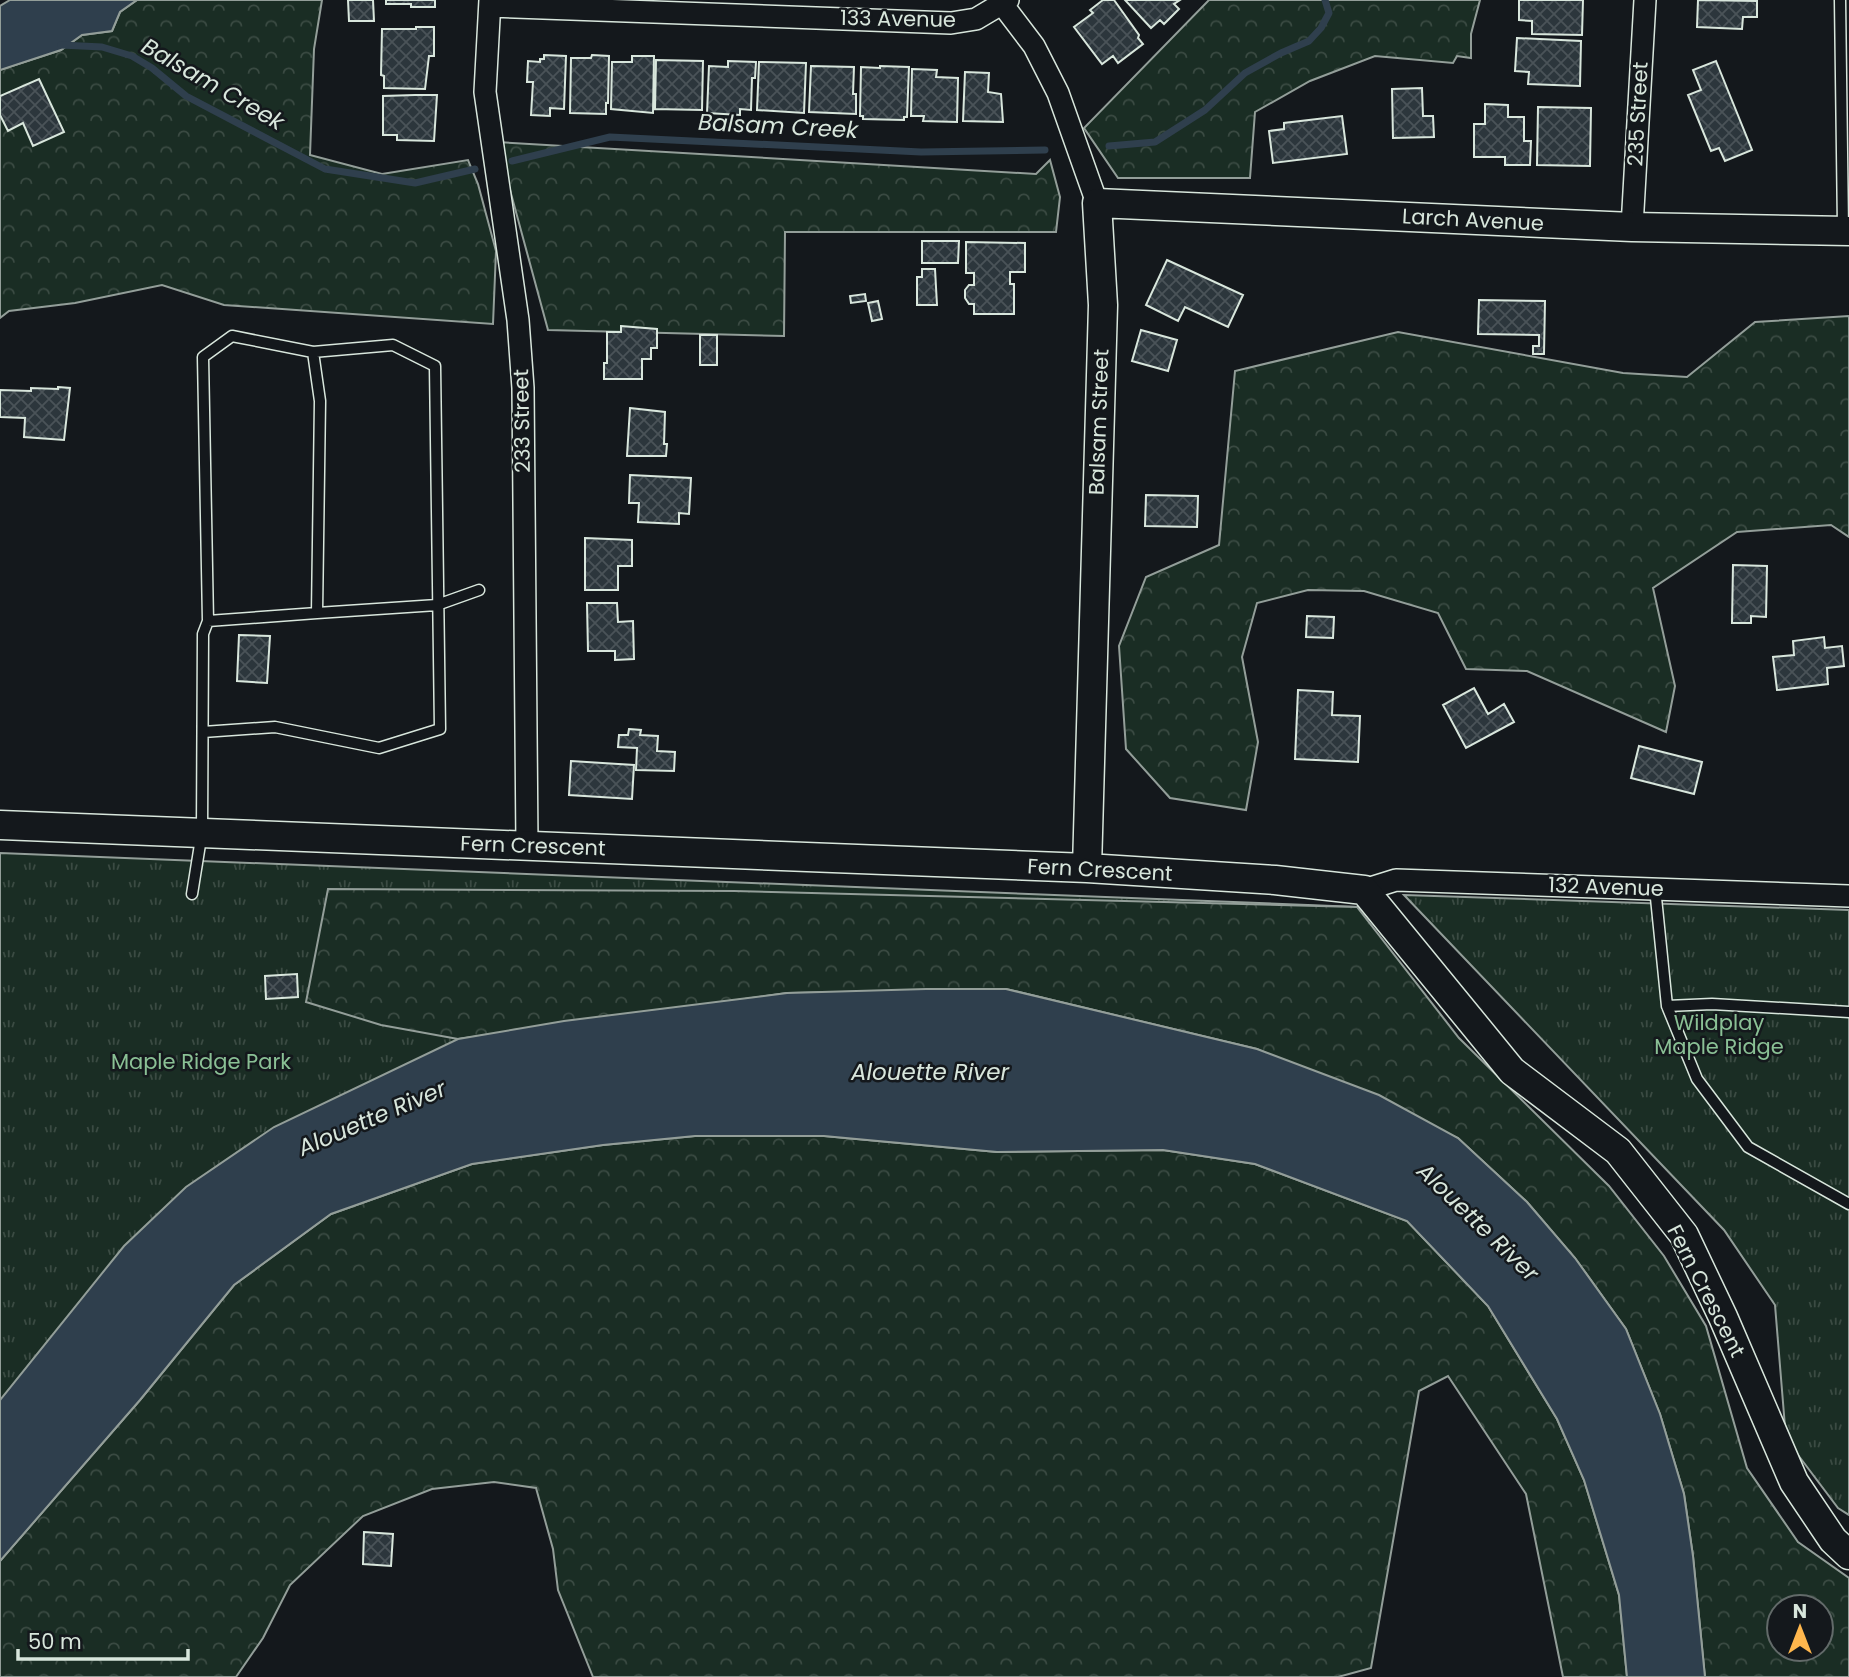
<svg xmlns="http://www.w3.org/2000/svg" width="1849" height="1677" viewBox="0 0 1849 1677" font-family="Poppins,sans-serif">
	<defs>
		<pattern id="grass-tufts" width="24" height="20" patternUnits="userSpaceOnUse" patternTransform="scale(1.75)"><rect width="24" height="20" fill="#1a2d24"/><path d="M3 7l-1-3M5 7V3M7 7l1-3M15 17l-1-3M17 17v-4M19 17l1-3" fill="none" stroke="#3b4b43"/></pattern>
		<pattern id="forest-crowns" width="20" height="18" patternUnits="userSpaceOnUse" patternTransform="scale(1.75)"><rect width="20" height="18" fill="#1a2d24"/><path d="M2 6a3 3 0 1 1 6 0M12 15a3 3 0 1 1 6 0" fill="none" stroke="#3b4b43"/></pattern>
		<pattern id="building-cross-hatch" width="8" height="8" patternUnits="userSpaceOnUse" patternTransform="scale(1.75)"><rect width="8" height="8" fill="#2c363c"/><path d="M0 0l8 8M0 8l8-8" fill="none" stroke="#4a5358"/></pattern>
	</defs>
	<rect width="100%" height="100%" fill="#14181c"/>
	<!-- grass -->
	<path fill="url(#grass-tufts)" stroke="#939e99" stroke-width="2" d="M0,853l1357,54 -9,292 -93,-35 -1021,121 -234,276z
		M1404,895l445,15v605l-11,-7 -52,-69 -11,-134 -51,-75z"/>
	<!-- forest -->
	<path fill="url(#forest-crowns)" stroke="#939e99" stroke-width="2" fill-rule="evenodd" d="M137,0h185l-8,49 -4,106 72,19 86,-14 10,24 18,67 -3,73 -269,-19 -62,-20 -87,18 -66,8 -9,7v-248l61,-20 21,-15 30,-4 8,-19z
		M1209,0h271l-9,34v24l-14,-2 -4,7 -78,-7 -65,25 -55,31 -5,66h-132l-34,-50z
		M497,142l539,32 14,-14 10,37 -4,35h-271l-1,104 -236,-6z
		M1849,316v221l-18,-12 -94,7 -84,56 22,98 -9,46 -139,-61 -61,-2 -28,-56 -74,-22 -56,-1 -51,13 -15,54 16,85 -12,68 -76,-12 -44,-49 -7,-103 27,-69 73,-32 16,-174 163,-39 225,41 64,4 68,-55z
		M328,889l406,2 623,16 102,131 150,148 55,70 42,70 41,142 51,74 51,36v99h-144l-12,-121 -9,-62 -24,-80 -34,-85 -51,-71 -48,-56 -69,-64 -201,-89 -251,-60 -219,4 -329,46 -77,-14 -75,-23zM1779,1607h42v42h-42z
		M695,1136h129l173,16 166,-2 92,14 152,57 81,85 69,113 27,61 35,115 8,82h-64l-37,-183 -78,-118 -29,15 -48,277 -33,9h-745l-35,-87 -5,-41 -17,-61 -42,-6 -62,7 -69,27 -73,69 -27,53 -27,39h-236v-116l140,-161 94,-115 97,-71 141,-50 131,-19z"/>
	<!-- water -->
	<path fill="#2f3f4d" stroke="#939e99" stroke-width="2" d="M10,0h127l-17,12 -8,19 -30,4 -21,15 -61,20v-64z
		M926,989h80l251,60 122,46 79,43 69,64 48,56 51,71 34,85 24,80 9,62 12,121h-78l-8,-82 -35,-115 -27,-61 -69,-113 -81,-85 -152,-57 -92,-14 -166,2 -173,-16h-129l-92,9 -131,19 -141,50 -97,71 -94,115 -140,161v-161l124,-154 62,-59 88,-60 184,-88 106,-18 223,-28z"/>
	<g fill="none" stroke-linecap="round" stroke-linejoin="round">
		<!-- stream -->
		<path stroke="#2f3f4d" stroke-width="7" d="M61,45l41,2 30,9 20,12 34,28 139,73 90,14 60,-14
			M1109,146l46,-4 50,-32 40,-37 36,-20 28,-12 12,-13 8,-15 -4,-13
			M512,161l98,-24 311,15 124,-2"/>
	</g>
	<!-- building -->
	<path fill="url(#building-cross-hatch)" stroke="#d8e6dc" stroke-width="2" d="M348,0h25l1,21h-25z
		M386,0h49v7h-24v-3h-25z
		M1103,0h11l25,35 -1,3 5,6 -25,19 -5,-7 -11,8 -28,-37 19,-14 -3,-3z
		M1125,0h55l-6,4 5,5 -15,15 -4,-4 -9,8z
		M1519,0h64l-1,35 -50,-1v-13l-13,-1z
		M1698,0l59,1v16h-14l-1,12 -45,-2z
		M416,27h18v29h-5l-4,33 -41,-1v-12l-3,-1 1,-46h34z
		M1517,38l64,3 -1,45 -52,-2 1,-12 -14,-1z
		M544,55l22,1 -2,53 -14,-1v8l-19,-1 2,-33h-6l1,-21 12,1v-3h4z
		M592,55l17,1 -1,47h-2v11l-36,-1 1,-55h20z
		M632,56h22l-1,57 -42,-4 1,-47h20z
		M656,60l47,1 -1,49 -47,-1z
		M728,61l28,1 -1,16h-3l-1,32 -11,-1v6l-33,-2 2,-47 19,1z
		M1716,61l36,89 -27,11 -6,-13 -8,3 -23,-56 13,-5 -8,-20z
		M759,62l47,1 -2,50 -47,-3z
		M811,66l43,1 -1,27h3v20l-47,-2z
		M880,66l29,1 -2,50h-3v3l-41,-1v-3h-3l1,-49 19,1z
		M912,69l25,1 -1,7 22,1 -1,44 -34,-1 1,-5h-13z
		M965,72l24,1 -1,19 13,2 2,28 -40,-1z
		M39,79l25,53 -31,14 -10,-23 -15,8 -8,-16v-19z
		M1422,88l1,28h10l1,21 -41,1 -1,-49z
		M415,95h22l-3,46 -37,-1v-5h-14v-39z
		M1485,104l23,1v12h16v24h7l-1,24h-25v-8h-31v-33h11z
		M1538,107l53,1 -1,58 -53,-1z
		M1342,116l5,38 -74,9 -4,-32 15,-2v-6z
		M922,241h37l-1,22h-36z
		M966,242l59,1v29h-15v12h4v30h-40v-10h-5l-4,-6v-8l4,-5h5v-12h-8z
		M1167,260l76,35 -15,32 -43,-20 -7,14 -32,-16z
		M922,269h13l2,36h-20v-28h5z
		M865,294l1,7 -15,2 -1,-7z
		M1479,300l66,1 -1,53h-11v-8h6v-11l-61,-1z
		M878,301l4,18 -10,2 -4,-18z
		M621,326l36,3v19h-6v11h-9v20h-38v-16h3v-31h14z
		M1141,330l36,10 -9,31 -36,-10z
		M700,335h17v30h-17z
		M58,387l12,1 -6,52 -40,-3 1,-19 -25,-1v-27l31,1v-3l27,1z
		M630,408l35,4 -1,32h3l-1,12h-39z
		M630,475l61,3 -2,36 -10,-1v11l-41,-2 1,-19h-10z
		M1146,495l52,1 -1,31 -52,-1z
		M585,538l47,2v26h-14v24h-33z
		M1733,565l34,1 -1,51 -15,-1v7h-19z
		M587,603h30l1,19 15,-1 1,38 -19,1v-9h-27z
		M1307,616l27,1 -1,21 -27,-1z
		M239,635l31,1 -3,47 -30,-2z
		M1824,637l1,11 17,-2 2,20 -17,2 1,16 -51,6 -4,-33 21,-2 -1,-14z
		M1474,688l14,26 16,-10 10,18 -48,26 -23,-43z
		M1298,690l35,2 -1,23 28,1 -2,46 -63,-3z
		M629,729l12,1 -1,5 18,1 -1,15 18,1 -1,19 -38,-1 1,-22 -19,-1 1,-12h9z
		M1639,746l63,16 -8,32 -63,-16z
		M571,761l63,4 -2,34 -63,-4z
		M297,974l1,23 -32,2 -1,-23z
		M364,1532l29,2 -2,32 -28,-2z"/>
	<g fill="none" stroke-linecap="round" stroke-linejoin="round">
		<!-- lane casing -->
		<g stroke="#d8e6dc" stroke-width="13">
			<path id="lane" d="M1840,0l3,228
				M317,613l120,-8 42,-15
				M203,732l72,-5 104,21 61,-19 -5,-363 -42,-21 -80,7
				M1655,888l12,118 30,73 51,68 101,57
				M192,894l10,-62 1,-198 5,-13 -5,-264 29,-21 81,16 7,49 -3,212 -109,8
				M1667,1006l45,-2 137,8"/>
		</g>
		<!-- street casing -->
		<g stroke="#d8e6dc" stroke-width="24">
			<path id="street" d="M490,0l-5,92 33,228 5,68 4,457
				M999,0l35,46 24,47 39,110
				M490,6l461,17 25,-4 32,-19
				M1632,227l13,-227
				M1364,890l32,-10 453,16"/>
		</g>
		<!-- secondary casing -->
		<g stroke="#d8e6dc" stroke-width="31">
			<path id="secondary" d="M0,825l1087,43 188,12 89,10 148,181 106,80 66,84 39,82 71,165 39,58 16,15
				M1087,868l16,-563 -6,-102 535,24 217,4"/>
		</g>
		<!-- lane -->
		<use href="#lane" stroke="#14181c" stroke-width="10"/>
		<!-- street -->
		<use href="#street" stroke="#14181c" stroke-width="21"/>
		<!-- secondary -->
		<use href="#secondary" stroke="#14181c" stroke-width="28"/>
	</g>
	<g text-anchor="middle" stroke-width="5" stroke-linejoin="round" paint-order="stroke">
		<!-- street labels -->
		<g font-size="21" fill="#d8e6dc" stroke="#14181c">
			<text transform="translate(898 19) rotate(1)" y="7">133 Avenue</text>
			<text transform="translate(1638 114) rotate(-87)" y="7">235 Street</text>
			<text transform="translate(1473 220) rotate(3)" y="7">Larch Avenue</text>
			<text transform="translate(522 421) rotate(-91)" y="7">233 Street</text>
			<text transform="translate(1099 422) rotate(-88)" y="7">Balsam Street</text>
			<text transform="translate(533 846) rotate(2)" y="7">Fern Crescent</text>
			<text transform="translate(1100 870) rotate(3)" y="7">Fern Crescent</text>
			<text transform="translate(1606 887) rotate(2)" y="7">132 Avenue</text>
			<text transform="translate(1706 1291) rotate(63)" y="7">Fern Crescent</text>
		</g>
		<!-- park labels -->
		<g font-size="21" fill="#8ac095" stroke="#14181c">
			<text x="1719" y="1030">Wildplay<tspan x="1719" dy="24">Maple Ridge</tspan></text>
			<text x="201" y="1069">Maple Ridge Park</text>
		</g>
		<!-- water labels -->
		<g font-size="23" font-style="italic" fill="#d8e6dc" stroke="#14181c">
			<text transform="translate(213 84) rotate(30)" y="8">Balsam Creek</text>
			<text transform="translate(778 126) rotate(3)" y="8">Balsam Creek</text>
			<text x="930" y="1080">Alouette River</text>
			<text transform="translate(372 1118) rotate(-23)" y="8">Alouette River</text>
			<text transform="translate(1478 1222) rotate(44)" y="8">Alouette River</text>
		</g>
	</g>
	<!-- north arrow -->
	<g transform="translate(1800 1628)"><circle r="33" fill="#14181c" stroke="#626a69" stroke-width="2"/>
	<path d="M0-5L12 26L0 18L-12 26Z" fill="#ffb74d"/>
	<text y="-10" font-size="19" font-weight="bold" text-anchor="middle" fill="#d8e6dc">N</text>
	</g>
	<!-- scale -->
	<path d="M18 1649v10h170v-10" fill="none" stroke="#d8e6dc" stroke-width="3.5"/>
	<text x="28" y="1649" font-size="21" fill="#d8e6dc" stroke="#14181c" stroke-width="5" paint-order="stroke">50 m</text>
</svg>
